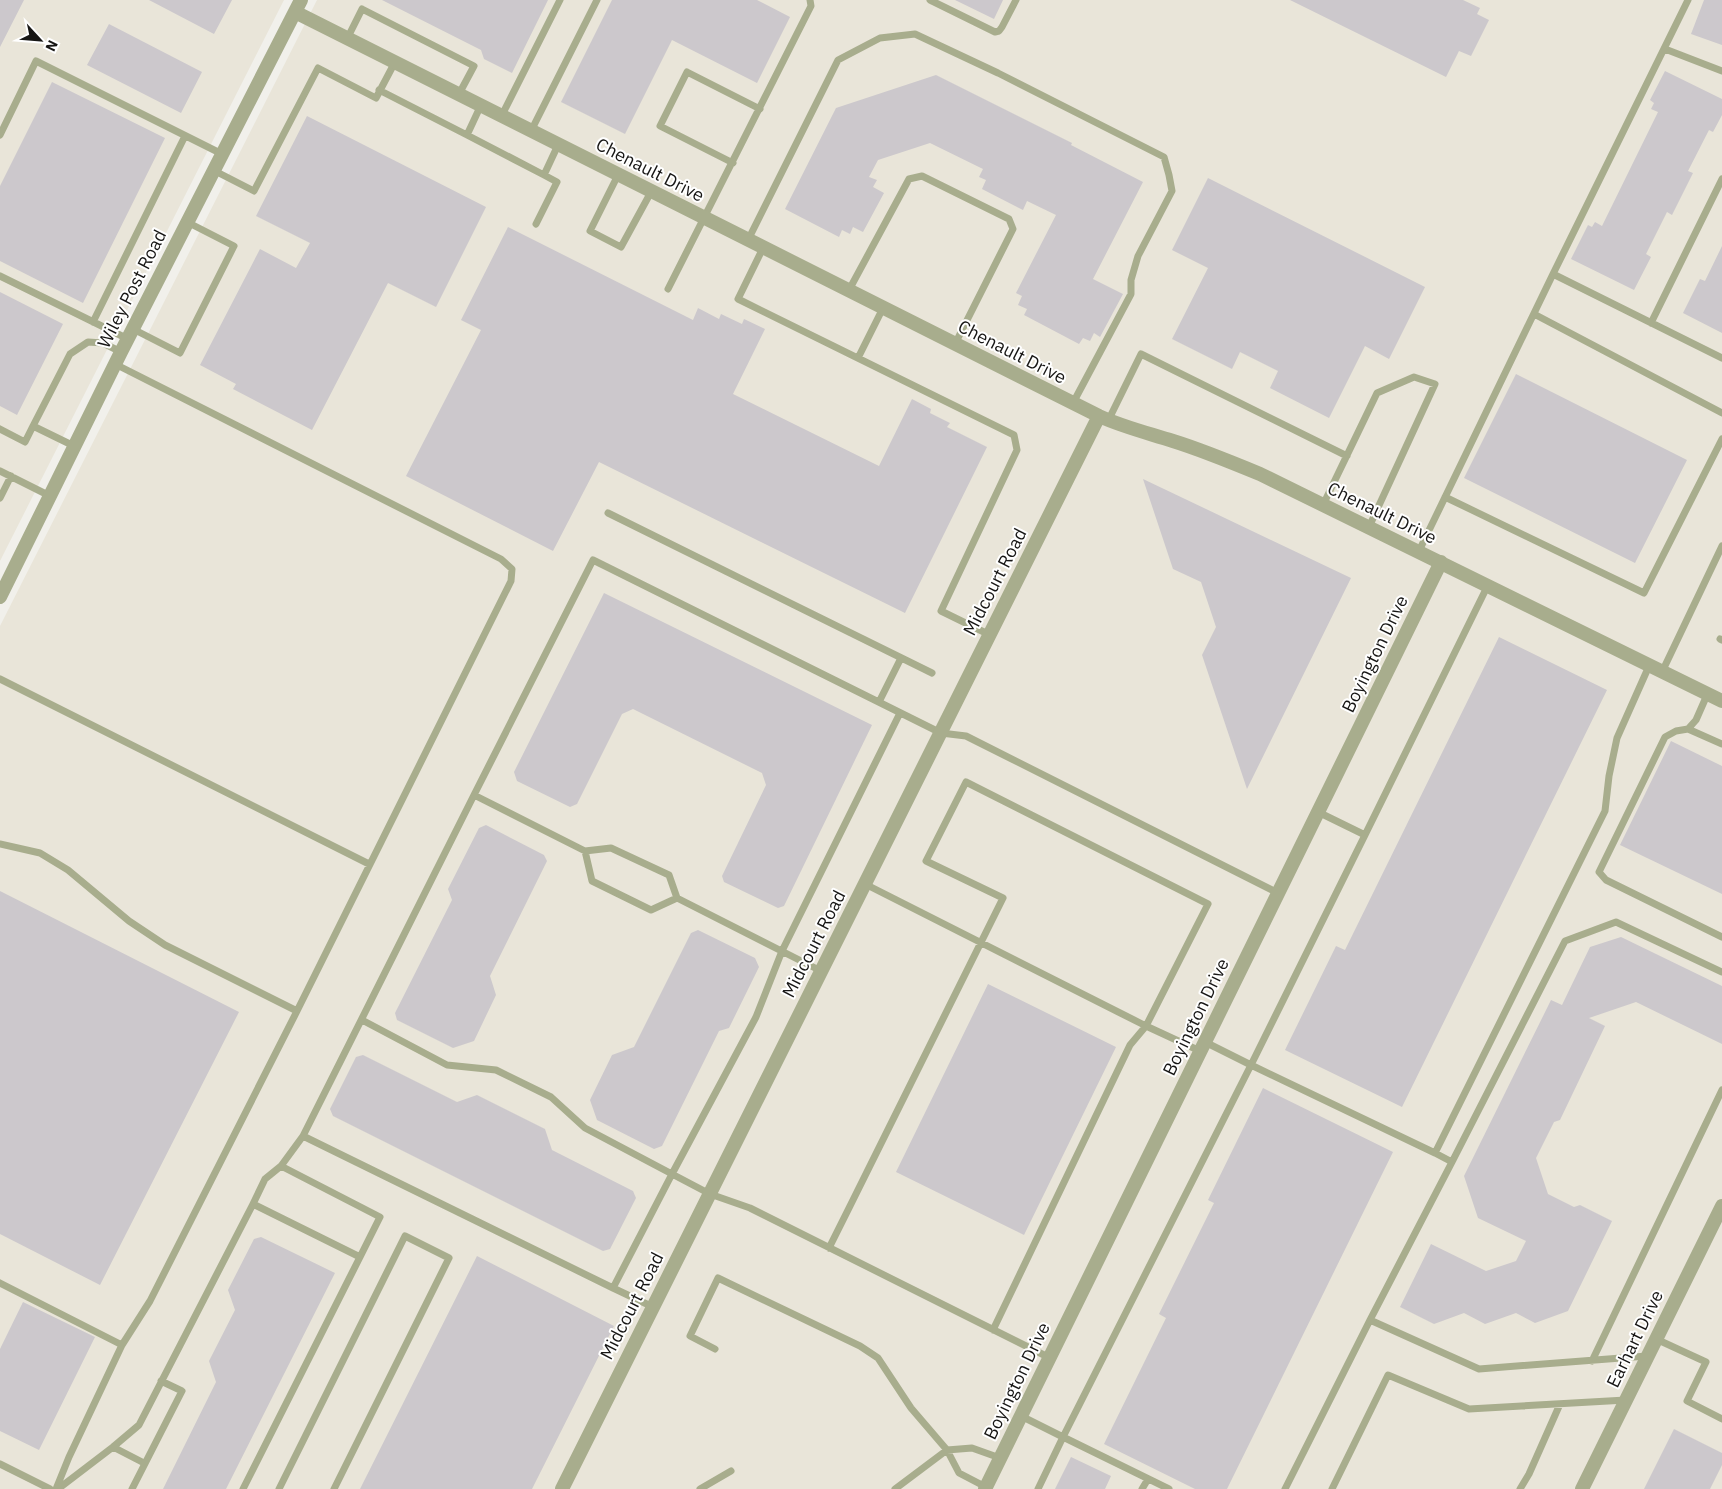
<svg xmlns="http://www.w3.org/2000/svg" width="1722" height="1489" viewBox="0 0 1722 1489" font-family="'IBM Plex Sans',sans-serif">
	<rect width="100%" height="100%" fill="#f1f0eb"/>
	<!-- built -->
	<path fill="#e9e5d9" d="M0,0h284l-284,561z
		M317,0h1405v1489h-1722v-863z"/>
	<!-- building -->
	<path fill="#ccc8cc" d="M0,0h24l-24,47z
		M149,0h83l-18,34z
		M382,0h166l-36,73 -28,-14 -3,-9z
		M612,0h145l33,17 -33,66 -85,-43 -47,94 -64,-32z
		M955,0h48l-9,19z
		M1290,0h173l17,8 -3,6 12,6 -18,36 -12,-5 -13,26z
		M1704,0h18v45l-31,-11z
		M109,24l93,48 -21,41 -94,-48z
		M1665,71l57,28v16l-9,17 -4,-2 -21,41 5,2 -21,42 -5,-3 -21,42 5,3 -17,33 -63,-31 17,-34 4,2 3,-5 7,4 56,-114 -7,-3 3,-6 -4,-3z
		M936,75l136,68 -1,2 72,37 -50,97 30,15 -23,43 -6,-4 -4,8 -7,-3 -4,6 -55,-29 3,-6 -9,-4 4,-9 -6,-3 40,-78 -29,-14 -4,9 -41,-21 4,-9 -7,-3 4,-8 -53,-26 -52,17 -9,17 8,3 -4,7 11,6 -21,39 -10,-5 -3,7 -8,-4 -3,7 -54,-28 51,-101z
		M52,82l113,56 -82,165 -83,-42v-75z
		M307,116l179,91 -50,100 -48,-24 -76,147 -79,-41 3,-5 -36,-19 60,-116 36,19 14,-25 -54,-27z
		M1208,178l217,109 -36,72 -24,-13 -36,72 -59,-30 8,-17 -38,-19 -8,17 -60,-30 36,-71 -36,-18z
		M508,227l185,93 5,-12 21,11 2,-5 21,10 2,-5 21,10 -32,65 146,72 33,-67 19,10 -1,4 20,10 -3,4 40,20 -82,166 -306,-151 -46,89 -147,-75 75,-146 -20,-10z
		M1722,246v87l-39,-20 17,-34 5,2z
		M0,292l63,32 -46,91 -17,-9z
		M1516,374l171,86 -52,103 -171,-85z
		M1143,479l208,99 -104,211 -45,-134 14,-28 -15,-45 -28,-13z
		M604,593l268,132 -88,181 -6,2 -54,-26 -2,-6 44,-91 -4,-12 -129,-64 -11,5 -45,90 -7,3 -53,-26 -3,-9z
		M1499,637l108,53 -205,417 -117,-57 51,-104 9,4z
		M1671,741l51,25v128l-102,-49z
		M486,825l58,30 3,6 -57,115 6,19 -22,46 -21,7 -56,-28 -2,-7 57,-113 -4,-11 31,-61z
		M0,891l239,121 -139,273 -100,-51z
		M698,930l57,28 4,9 -30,61 -10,3 -57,115 -8,3 -57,-29 -7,-20 22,-45 22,-8 57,-114z
		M1621,937l101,49v58l-86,-42 -47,16 16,8 -45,94 -6,2 -18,36 12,36 26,13 6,-2 32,16 -44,90 -33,12 -19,-10 -31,11 -21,-11 -30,11 -34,-17 31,-63 55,27 30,-10 10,-20 -48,-23 -14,-42 87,-176 11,5 28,-58z
		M988,984l128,63 -92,188 -128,-63z
		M363,1055l94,47 20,-7 68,34 7,21 81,41 3,7 -26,51 -7,2 -270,-135 -3,-7 26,-52z
		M1263,1088l130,64 -166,337h-32l-91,-45 62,-126 -7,-4 55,-111 -6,-3z
		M261,1237l74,36 -109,216h-63l53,-107 -7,-21 26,-51 -7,-20 26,-51z
		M477,1256l137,70 -82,163h-172z
		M23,1302l72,35 -56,113 -39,-19v-82z
		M1674,1429l48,24v12l-12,24h-66z
		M1071,1457l40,19 -6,13h-50z"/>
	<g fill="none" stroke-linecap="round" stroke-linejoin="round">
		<!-- service -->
		<path stroke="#a8ad8d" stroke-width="7" d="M930,0l65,32 4,-1 3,-4 14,-27
			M347,39l15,-30 112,57 -15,28
			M1665,49l57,22
			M379,90l88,45
			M481,105l-14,30 77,40
			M502,115l58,-115
			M531,131l66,-131
			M0,135l36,-74 186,93
			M733,163l-73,-37 27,-54 73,37
			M213,170l41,21 64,-123 58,30 19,-36
			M618,175l-28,56 31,16 30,-55
			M536,224l21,-42 -13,-7 14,-30
			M748,240l90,-180 42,-22 35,-4 83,39 166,84 5,18 3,16 -34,65 -7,24v14l-58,109
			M763,248l-25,51 276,136 3,15 -76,161 49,24
			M1553,274l135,-274
			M0,276l128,63
			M668,289l143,-283 -1,-6
			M849,290l60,-111 13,-3 87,43 4,10 -58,115
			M1534,314l188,99
			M93,322l92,-186
			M1651,323l71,-144
			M133,329l47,24 54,-107 -47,-24
			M858,358l25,-50
			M1108,421l33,-67 206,102
			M33,426l37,-72 18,-12 15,1 18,9
			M0,429l25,13 8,-16 41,20
			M0,471l50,25
			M1445,497l199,96 78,-154
			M0,498l11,-22
			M1323,505l54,-112 37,-16 21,7 -66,143
			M608,513l324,160
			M1419,551l134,-277 169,84
			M1720,639l2,1
			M1662,672l60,-126
			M0,679l369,185
			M1707,695l-11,25 -8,9 -12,2 -11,6 -66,135 7,8 116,57
			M879,702l22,-44
			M900,713l-118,238 -26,66 -84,157 38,20 40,14 300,150
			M1688,729l34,15
			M1318,812l47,23 -114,230 184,88 170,-342 4,-35 8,-38 32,-72
			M1365,835l123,-250
			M0,844l40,9 28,17 61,51 36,24 132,66
			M585,851l7,30 59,29 26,-12
			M821,971l-144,-73 -8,-23 -58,-27 -26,3 -111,-56 119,-235 348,173 25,3 312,157
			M362,1020l85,45 49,5 55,27 34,31 87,46 -59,114 40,19
			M303,1136l171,-341
			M1452,1162l113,-221 51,-19 106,50
			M253,1204l12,-25 16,-13
			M829,1248l21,-42 153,-308 -77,-37 40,-79 242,122 -62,122 -281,-142
			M360,1257l20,-40 -99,-51 22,-30 310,152
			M0,1283l122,62
			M1370,1320l109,49 168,-13
			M993,1330l137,-285 16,-19 54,25
			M1656,1339l50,23 -19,39 35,18
			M715,1349l-25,-13 28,-58 142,68 18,12 33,50 36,42 12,23 27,14
			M1592,1361l130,-271
			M1021,1416l42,21 -25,52
			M113,1447l31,16
			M0,1464l50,25
			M56,1489l13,-32 53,-112 28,-44 147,-290 214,-430 1,-12 -11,-10 -386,-195
			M58,1489l55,-42 26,-22 114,-221 107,53 -117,232
			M132,1489l50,-98 -21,-10
			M279,1489l126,-253 44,22 -115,231
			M700,1489l31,-18
			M895,1489l52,-39 25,-2 28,10
			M1142,1489l6,-10
			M1169,1489l-106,-52 188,-372 -46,-23
			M1285,1489l85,-169 82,-158 -17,-9
			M1332,1489l56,-114 81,34 157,-9
			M1520,1489l9,-15 31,-70"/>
		<!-- minor -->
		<path stroke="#a8ad8d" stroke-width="14" d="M295,12l804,404c24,11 49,17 74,25 29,9 58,21 87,33l462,227
			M0,597l121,-245 180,-352
			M562,1489l537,-1073
			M985,1489l456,-927
			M1582,1489l140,-283"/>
	</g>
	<g text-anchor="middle" stroke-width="4" stroke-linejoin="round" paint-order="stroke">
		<!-- street labels -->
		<g font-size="18" fill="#171615" stroke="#fff">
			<text transform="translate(650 170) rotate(27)" y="6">Chenault Drive</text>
			<text transform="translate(132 289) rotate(-63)" y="6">Wiley Post Road</text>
			<text transform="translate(1012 352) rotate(27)" y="6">Chenault Drive</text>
			<text transform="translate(1382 513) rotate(26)" y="6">Chenault Drive</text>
			<text transform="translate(995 582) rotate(-63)" y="6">Midcourt Road</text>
			<text transform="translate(1375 654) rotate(-64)" y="6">Boyington Drive</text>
			<text transform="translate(814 944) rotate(-63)" y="6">Midcourt Road</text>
			<text transform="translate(1196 1017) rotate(-64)" y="6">Boyington Drive</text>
			<text transform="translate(632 1306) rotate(-63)" y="6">Midcourt Road</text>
			<text transform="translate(1635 1339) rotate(-64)" y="6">Earhart Drive</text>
			<text transform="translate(1017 1381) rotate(-64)" y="6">Boyington Drive</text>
		</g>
	</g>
	<!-- north arrow -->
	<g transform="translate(40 40) rotate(116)" stroke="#ffffff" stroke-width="4" paint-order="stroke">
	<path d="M0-4L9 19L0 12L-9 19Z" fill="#171615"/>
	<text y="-8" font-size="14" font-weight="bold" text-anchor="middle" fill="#171615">N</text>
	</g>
</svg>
